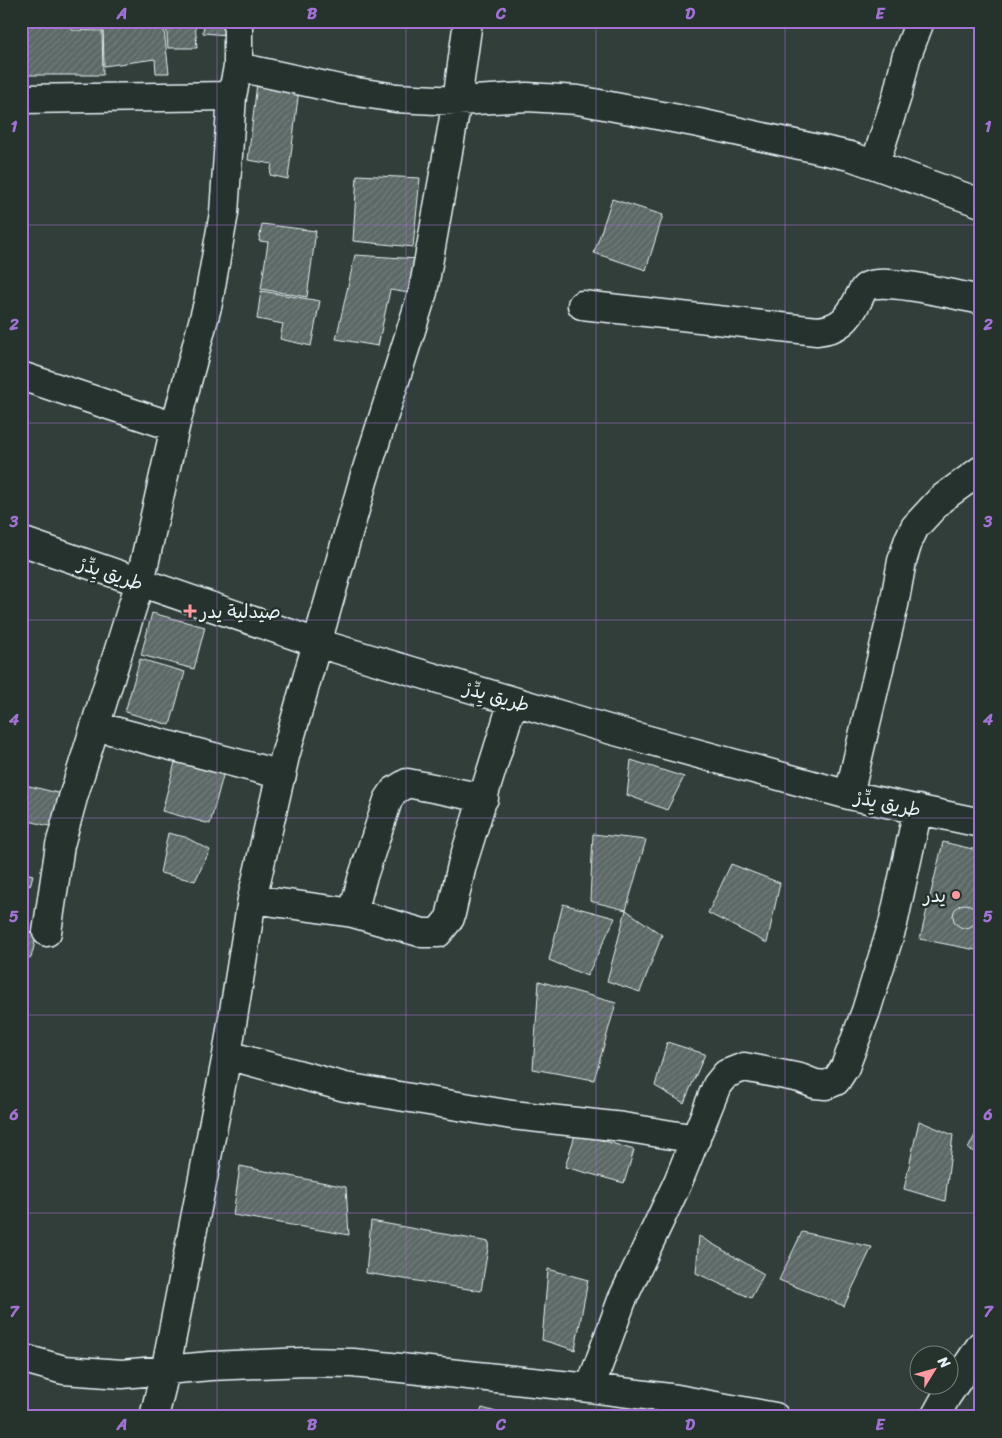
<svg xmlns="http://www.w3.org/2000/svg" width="1002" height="1438" viewBox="0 0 1002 1438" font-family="Sriracha,'Playpen Sans Arabic',sans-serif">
	<defs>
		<pattern id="building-hatch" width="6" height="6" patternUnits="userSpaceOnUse" patternTransform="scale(1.25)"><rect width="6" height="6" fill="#5c6865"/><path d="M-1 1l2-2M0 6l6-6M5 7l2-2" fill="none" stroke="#737e7c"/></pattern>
	</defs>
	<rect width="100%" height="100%" fill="#323e39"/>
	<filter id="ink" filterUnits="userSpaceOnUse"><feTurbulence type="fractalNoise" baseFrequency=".02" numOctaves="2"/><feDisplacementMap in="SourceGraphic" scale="10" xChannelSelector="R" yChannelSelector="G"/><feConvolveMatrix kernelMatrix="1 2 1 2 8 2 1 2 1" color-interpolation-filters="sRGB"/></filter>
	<g filter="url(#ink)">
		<!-- building -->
		<path fill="url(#building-hatch)" stroke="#e8f1f8" d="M103,21h60l6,52h-13l-1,-14 -51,7z
			M166,21h29l2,27h-29z
			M204,21l24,2 -1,12 -24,-2z
			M22,25l49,1 1,4 30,1 1,44h-79z
			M257,83l42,6 -11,90 -18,-4 2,-11 -24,-4z
			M357,175l63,3 -7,69 -60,-6z
			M612,199l51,16 -17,55 -52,-17z
			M262,224l54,7 -9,66 -46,-8 7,-47 -9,-1z
			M355,255l64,4 -10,34 -19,-3 -12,56 -42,-7z
			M261,291l59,10 -9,45 -31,-7 3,-15 -26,-5z
			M152,613l53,14 -11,42 -53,-14z
			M140,659l45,13 -15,53 -45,-13z
			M176,759l48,13 -14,52 -48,-13z
			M631,760l53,17 -17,33 -40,-15z
			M21,784l41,10 -9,33 -32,-8z
			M168,833l17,4 25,13 -15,31 -35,-8z
			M593,834l53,6 -20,70 -36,-9z
			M943,842l38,9v100l-61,-12z
			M731,864l49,19 -13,60 -59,-30z
			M21,872l12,3 -3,11 -9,-4z
			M21,896l7,2 -5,22h-2z
			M953 916a12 12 0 1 1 24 0a12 12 0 1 1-24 0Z
			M563,904l52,14 -28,58 -38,-16z
			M626,910l36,25 -22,57 -33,-11z
			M21,930l16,4 -6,24 -10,-2z
			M539,981l77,22 -22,77 -61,-11z
			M667,1042l38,12 -21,49 -29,-17z
			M919,1121l34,14 -8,66 -41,-12z
			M981,1123v32l-13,-6z
			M576,1132l58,18 -10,33 -59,-16z
			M240,1166l106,21 3,48 -116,-20z
			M371,1221l118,21 -8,49 -115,-18z
			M802,1232l70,15 -28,59 -65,-26z
			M699,1236l65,38 -13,24 -55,-25z
			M548,1269l40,11 -13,70 -33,-10z
			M482,1408l32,9h-35z"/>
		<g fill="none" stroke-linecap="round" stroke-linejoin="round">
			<!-- minor casing -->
			<g stroke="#e8f1f8" stroke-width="31">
				<path id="minor" d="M238,21v46
					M21,99l211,-3
					M875,164l22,-68 9,-38 14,-37
					M582,305l235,26c23,-2 31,-12 41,-31 2,-4 4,-10 8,-13 13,-11 95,9 115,13
					M21,376l154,51
					M21,541l296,102 291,86 241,66 132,28
					M95,726l187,49
					M849,795l45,-190 8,-44 7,-22 6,-12 26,-28 40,-29
					M252,899l101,14 70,20h15l12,-15 12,-53 51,-164
					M353,913l9,-34 26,-79 6,-9 13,-8 77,15
					M47,932l13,-87 14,-51 66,-212 35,-155 33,-124 16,-90 8,-117 6,-29 106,23 52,8 61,3 70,-4 51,3 121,23 151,33 131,47
					M227,1055l118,32 167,28 111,12 73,12
					M21,1358l43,12 58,4 88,-8 95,-4 48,1 237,25 87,11 98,18
					M590,1388l32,-88 56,-118 39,-97 9,-11 18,-7 56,11 15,6 11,1 10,-4 9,-14 21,-56 27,-87 25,-115
					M154,1417l11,-45 62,-317 25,-156 33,-143 32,-113 47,-165 59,-186 34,-191 11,-80
					M935,1417l11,-20 35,-52"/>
			</g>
			<!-- minor -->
			<use href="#minor" stroke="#26332d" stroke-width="28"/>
		</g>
	</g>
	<!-- grid -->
	<path fill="none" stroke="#a171d3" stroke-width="1" stroke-opacity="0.55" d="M217,21v1396M406,21v1396M596,21v1396M785,21v1396M21,225h960M21,423h960M21,620h960M21,818h960M21,1015h960M21,1213h960"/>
	<!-- markers -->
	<g fill="#ff9aa2" stroke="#26332d" stroke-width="2">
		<path d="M187.5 603.5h5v5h5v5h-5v5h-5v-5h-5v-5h5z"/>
		<circle cx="956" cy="895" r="5"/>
	</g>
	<g text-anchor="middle" stroke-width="5" stroke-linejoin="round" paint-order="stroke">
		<!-- street labels -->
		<g font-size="19" fill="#e8f1f8" stroke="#26332d">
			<text transform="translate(111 573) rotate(19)" y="7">طريق يِدِّرْ</text>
			<text transform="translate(497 696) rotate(16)" y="7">طريق يِدِّرْ</text>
			<text transform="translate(888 803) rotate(12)" y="7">طريق يِدِّرْ</text>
		</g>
		<!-- poi labels -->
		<g font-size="19" fill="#e8f1f8" stroke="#26332d" text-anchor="start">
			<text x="200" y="618">صيدلية يدر</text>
			<text x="946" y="902" text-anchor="end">يدر</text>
		</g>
	</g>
	<!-- margin -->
	<rect width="1002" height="1438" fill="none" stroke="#26332d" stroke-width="55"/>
	<!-- north arrow -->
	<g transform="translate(934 1370) rotate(53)"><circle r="24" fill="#26332d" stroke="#747f7e"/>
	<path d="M0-4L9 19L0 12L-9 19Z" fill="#ff9aa2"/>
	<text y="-8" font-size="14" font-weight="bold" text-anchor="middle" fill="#e8f1f8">N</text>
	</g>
	<rect x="28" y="28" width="946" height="1382" fill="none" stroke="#a171d3" stroke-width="2"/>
	<g font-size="16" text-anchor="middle" font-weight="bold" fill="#a171d3">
		<text x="122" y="19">A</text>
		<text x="312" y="19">B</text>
		<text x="501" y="19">C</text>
		<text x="690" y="19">D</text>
		<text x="880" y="19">E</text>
		<text x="14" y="132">1</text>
		<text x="988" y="132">1</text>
		<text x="14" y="330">2</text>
		<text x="988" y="330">2</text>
		<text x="14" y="527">3</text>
		<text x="988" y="527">3</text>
		<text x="14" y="725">4</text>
		<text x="988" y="725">4</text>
		<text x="14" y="922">5</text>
		<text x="988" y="922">5</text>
		<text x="14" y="1120">6</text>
		<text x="988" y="1120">6</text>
		<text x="14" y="1317">7</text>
		<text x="988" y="1317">7</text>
		<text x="122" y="1430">A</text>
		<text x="312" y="1430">B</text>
		<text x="501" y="1430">C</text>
		<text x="690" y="1430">D</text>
		<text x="880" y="1430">E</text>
	</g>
</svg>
